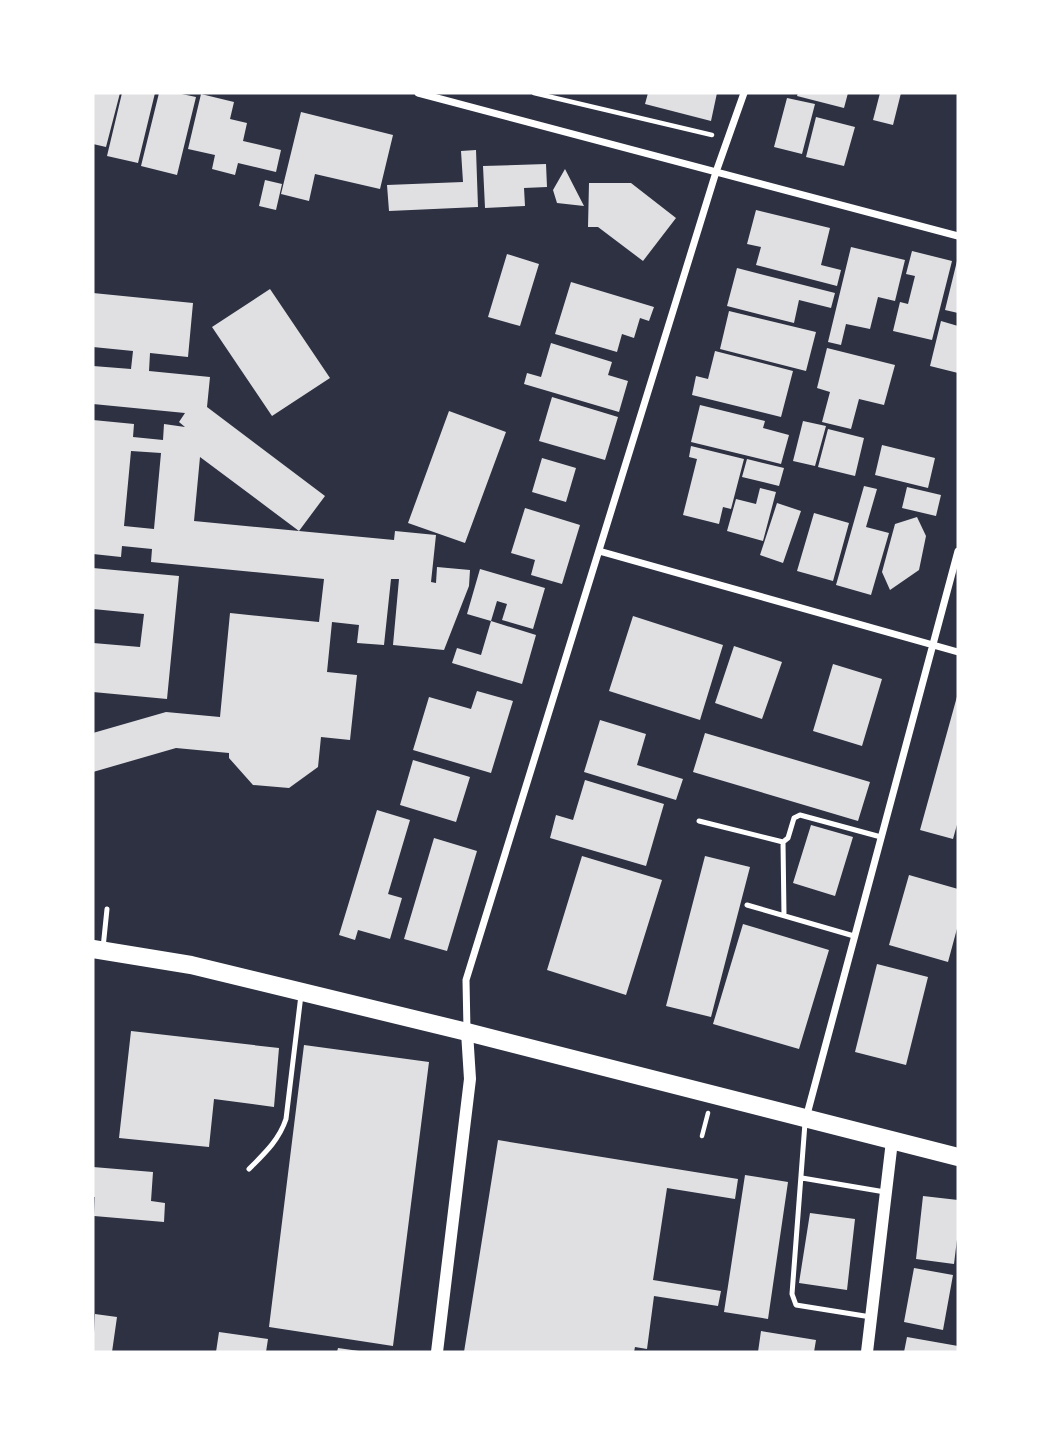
<svg xmlns="http://www.w3.org/2000/svg" width="1051" height="1445" viewBox="0 0 1051 1445" font-family="Georgia,serif">
	<rect width="100%" height="100%" fill="#2d3142"/>
	<!-- building -->
	<path fill="#e0e0e3" fill-rule="evenodd" d="M93,93h27l-14,54 -13,-3z
		M122,93h33l-17,70 -31,-7z
		M159,93h18l19,4 -19,78 -36,-9z
		M648,93h69l-6,28 -66,-17z
		M798,93h50l-4,15 -47,-12z
		M880,93h21l-8,32 -20,-5z
		M201,94l33,8 -4,17 17,4 -4,18 38,9 -5,22 -38,-9 -3,12 -23,-6 3,-14 -27,-6z
		M787,98l28,6 -13,50 -28,-7z
		M301,112l92,23 -13,54 -65,-15 -6,27 -28,-7z
		M816,117l39,10 -11,39 -38,-9z
		M476,150l2,57 -89,4 -2,-26 76,-3 -2,-31z
		M546,164l1,23 -23,1 1,18 -40,2 -2,-42z
		M565,169l19,37 -27,-3 -4,-13z
		M265,180l17,4 -6,26 -17,-4z
		M589,183h42l45,35 -33,43 -45,-34h-10z
		M756,210l74,18 -9,37 20,5 -4,16 -81,-21 5,-18 -14,-3z
		M851,247l54,13 -10,41 -17,-4 -8,32 -24,-5 -5,21 -13,-3z
		M912,251l40,10 -20,79 -39,-9 7,-29 8,2 7,-28 -9,-2z
		M507,254l32,10 -19,62 -32,-9z
		M957,261h1v52l-13,-3z
		M737,268l98,25 -4,15 -32,-8 -5,23 -67,-17z
		M571,282l83,25 -5,14 -9,-3 -6,20 -12,-4 -5,18 -62,-18z
		M270,289l60,89 -58,38 -60,-89z
		M93,293l100,10 -5,54 -38,-4 -1,18 61,6 -3,30 118,89 -26,35 95,9 1,-9 41,4 -5,47 5,1 1,-16 33,3 -1,16 -25,64 -51,-5 6,-66h-8l-7,66 -27,-2 2,-18 -27,-3 -5,50 30,3 -7,65 -29,-3 -3,30 -29,21 -36,-3 -24,-27v-5l-53,-5 -83,24v-39l73,-21 54,5 10,-104 89,9 5,-43 -173,-17 1,-13 -30,-3 -1,11 -28,-3v-134l41,4 -1,13 30,3 1,-16 21,3 -6,-5 6,-9 -92,-9v-38l38,3 2,-18 -40,-4zM131,451l30,2 -7,76 -30,-3zM200,457l99,74 -105,-10z
		M729,311l87,21 -10,39 -86,-22z
		M941,321l17,5v47l-28,-7z
		M551,343l61,19 -4,13 20,6 -9,31 -95,-28 3,-11 14,4z
		M827,348l68,17 -11,40 -25,-6 -8,30 -29,-7 8,-30 -13,-4z
		M715,351l78,20 -12,46 -89,-22 4,-19 12,3z
		M552,397l66,20 -13,43 -66,-19z
		M700,405l65,16 -2,7 26,7 -8,29 -90,-22z
		M449,411l57,21 -41,111 -57,-20z
		M803,421l23,5 -11,40 -22,-5z
		M828,429l36,9 -9,38 -37,-9z
		M882,445l53,13 -7,30 -53,-13z
		M691,446l53,13 -13,50 -8,-2 -4,17 -36,-9 14,-56 -8,-2z
		M542,458l34,10 -10,34 -34,-10z
		M747,459l37,9 -5,18 -37,-9z
		M864,486l13,3 -11,38 23,6 -18,62 -35,-10z
		M907,487l34,8 -5,21 -34,-8z
		M760,488l16,4 -13,49 -36,-10 9,-32 20,5z
		M777,503l24,8 -18,52 -23,-8z
		M525,508l55,17 -18,59 -31,-9 4,-15 -24,-7z
		M814,513l35,10 -16,58 -36,-10z
		M917,517l9,19 -7,34 -29,20 -8,-18 13,-48z
		M93,568l86,8 -12,123 -74,-7v-49l47,4 4,-33 -51,-5z
		M480,569l65,19 -12,41 -31,-9 5,-16 -10,-3 -6,20 -24,-7z
		M633,616l90,29 -23,75 -91,-29z
		M491,621l45,14 -14,49 -70,-21 5,-15 24,7z
		M734,646l48,16 -20,57 -47,-16z
		M833,664l49,15 -20,67 -49,-15z
		M477,691l36,10 -22,72 -78,-23 16,-53 42,12z
		M958,693v128l-5,18 -33,-9z
		M600,720l46,14 -9,31 46,14 -7,21 -92,-28z
		M705,733l165,49 -12,39 -165,-49z
		M413,760l57,17 -14,45 -56,-17z
		M585,780l79,24 -18,62 -96,-28 6,-23 17,5z
		M377,810l33,10 -22,74 14,4 -12,41 -32,-9 -3,10 -16,-5z
		M811,825l42,12 -18,59 -42,-13z
		M434,838l43,13 -30,100 -43,-12z
		M582,856l80,24 -36,115 -79,-25z
		M705,856l45,11 -39,150 -45,-11z
		M909,875l49,14v36l-10,37 -59,-17z
		M743,924l86,26 -30,99 -86,-25z
		M877,964l51,13 -22,88 -51,-13z
		M131,1031l148,17 -5,59 -60,-8 -5,48 -90,-9z
		M304,1045l125,17 -36,284 -124,-19z
		M498,1140l240,39 -3,20 -68,-11 -14,92 68,11 -3,15 -64,-10 -7,53 -12,-2 -1,5h-170z
		M93,1167l60,5 -2,29 14,2 -1,19 -70,-6 1,-19h-2z
		M745,1175l43,7 -20,137 -44,-7z
		M923,1196l35,4v31l-4,33 -38,-5z
		M810,1213l45,6 -8,71 -48,-7z
		M914,1268l39,7 -10,55 -39,-8z
		M95,1314l22,3 -5,35h-19z
		M761,1331l55,9 -2,12h-56z
		M219,1332l49,7 -2,13h-50z
		M907,1337l51,9v6h-54z
		M338,1348l21,3 -1,1h-21z"/>
	<g fill="none" stroke-linecap="round" stroke-linejoin="round">
		<!-- path -->
		<path stroke="#fff" stroke-width="4.5" d="M534,93l178,42
			M702,1136l6,-23"/>
		<!-- service -->
		<path stroke="#fff" stroke-width="5" d="M699,821l84,21 5,-4 6,-20 6,-3 81,22
			M783,842l1,73
			M747,905l107,31
			M103,948l4,-39
			M805,1123l-13,171 4,11 75,12
			M249,1169c16,-16 30,-29 37,-50l15,-124
			M802,1178l83,14"/>
		<!-- minor -->
		<path stroke="#fff" stroke-width="7" d="M418,93l540,143
			M599,551l359,101
			M467,1030l-1,-50 250,-808 28,-79
			M806,1118l152,-567"/>
		<!-- tertiary -->
		<path stroke="#fff" stroke-width="12" d="M437,1352l33,-273 -3,-47
			M867,1352l25,-211"/>
		<!-- primary -->
		<path stroke="#fff" stroke-width="18" d="M93,949l98,16 276,67 491,125"/>
	</g>
	<!-- border -->
	<rect width="1051" height="1445" fill="none" stroke="#ffffff" stroke-width="189"/>
</svg>
